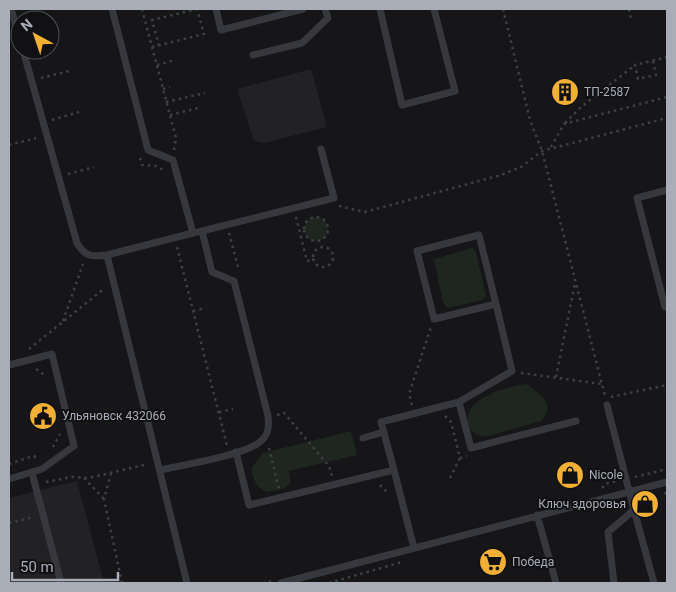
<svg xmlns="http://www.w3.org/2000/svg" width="676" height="592" viewBox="0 0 676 592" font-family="Roboto,sans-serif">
	<rect width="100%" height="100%" fill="#161618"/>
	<!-- built -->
	<path fill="#222225" d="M311,69l16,58 -63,16 -10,-2 -17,-52z
		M77,481l27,102h-95v-85z"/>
	<!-- green -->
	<path fill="#1e261f" d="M304 229a12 12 0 1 1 24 0a12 12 0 1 1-24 0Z
		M472,248l4,4 10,44 -4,4 -34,8 -5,-5 -9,-44z
		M527,384l18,15 3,10 -6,12 -54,15c-21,3 -27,-22 -12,-33 16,-12 32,-16 51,-19z
		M351,431l6,24 -68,16 2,12 -6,5 -18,4c-11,-4 -15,-13 -15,-25l11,-14z"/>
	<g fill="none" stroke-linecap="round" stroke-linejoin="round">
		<!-- path -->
		<path stroke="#3d3f44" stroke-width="2.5" stroke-dasharray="2.5 4" stroke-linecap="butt" d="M142,9l34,129 -2,12
			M503,9l27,111 12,31 63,245
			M629,9l2,10
			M50,33l8,-2
			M159,46l-7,-26 45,-11
			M152,47l52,-13 -7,-25
			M653,61l3,14 -18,4 -3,-14 32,-8
			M157,65l18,-5
			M41,78l28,-7
			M163,89l7,-2
			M166,102l39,-9
			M170,115l28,-7
			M52,120l27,-8
			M565,123l16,-16 54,-42
			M9,145l27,-7
			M551,147l13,-23 103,-27
			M140,158l2,7 14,1 9,5
			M68,174l26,-7
			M339,206l26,6 136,-37 20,-8 21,-16 125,-33
			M296,217l11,44 7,-1
			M304 229a12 12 0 1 1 24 0a12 12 0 1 1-24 0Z
			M229,233l10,38
			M313 257a10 10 0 1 1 20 0a10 10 0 1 1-20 0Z
			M177,247l50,199
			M193,311l12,-3
			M63,321l20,-57
			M29,349l76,-61
			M36,369l10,7
			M521,373l81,11
			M556,377l19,-94
			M611,397l56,-12
			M412,405l-3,-11 22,-67
			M219,412l14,-3
			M277,415l7,-2 45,53 3,10
			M445,416l6,6 9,36 7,-2
			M53,447l7,-13
			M269,448l10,41
			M9,464l24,-8 6,2
			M111,473l-7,26 18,84
			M635,477l32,-8
			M84,478l20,21
			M450,478l10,-20
			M46,482l26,-5 17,1 59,-14
			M380,485l8,8
			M602,488l3,-4 12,-3
			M665,492l2,7
			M9,523l25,-6
			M263,583l8,-2
			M329,583l73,-21"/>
		<!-- service -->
		<path stroke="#37383d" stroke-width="7" d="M11,9l9,31
			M216,9l5,21 82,-21
			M380,9l22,96 53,-14 -21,-82
			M23,50l54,193c8,14 15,14 30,12l80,328
			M253,55l49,-12 26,-25 -3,-9
			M667,190l-30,8 28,109 2,-1
			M198,232l136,-34 -13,-49
			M107,255l86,-22 -20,-73 -25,-10 -36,-141
			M9,365l43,-11 22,92 -32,23 -33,10
			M459,402l12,46 105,-27
			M607,405l27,105 -26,22 6,51
			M363,438l21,-6
			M236,452l13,53 145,-35 20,78
			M160,470c22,-5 87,-15 101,-29 8,-7 8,-15 7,-25l-34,-135 -22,-9 -10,-41
			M394,470l-13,-48 78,-20 53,-31 -16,-67 -62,15 -17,-68 62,-16 17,69
			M32,473l29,110
			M634,510l20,73
			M537,515l19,68
			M281,583l386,-101"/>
	</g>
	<!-- icons -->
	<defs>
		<g id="building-disc" transform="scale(1.4375)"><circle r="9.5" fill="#f2b134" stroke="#111113"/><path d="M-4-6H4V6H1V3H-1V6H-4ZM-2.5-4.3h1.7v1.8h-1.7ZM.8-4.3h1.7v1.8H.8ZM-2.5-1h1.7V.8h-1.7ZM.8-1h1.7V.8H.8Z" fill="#111"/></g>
		<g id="civic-disc" transform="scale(1.4375)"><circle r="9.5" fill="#f2b134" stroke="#111113"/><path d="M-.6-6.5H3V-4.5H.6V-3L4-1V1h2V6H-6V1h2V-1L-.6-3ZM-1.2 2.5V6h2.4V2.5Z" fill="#111"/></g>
		<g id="shop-disc" transform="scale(1.4375)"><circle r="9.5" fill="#f2b134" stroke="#111113"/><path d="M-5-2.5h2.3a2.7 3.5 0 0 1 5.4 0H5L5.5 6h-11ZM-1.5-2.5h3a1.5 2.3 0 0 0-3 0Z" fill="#111"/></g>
		<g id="supermarket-disc" transform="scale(1.4375)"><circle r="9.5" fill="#f2b134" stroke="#111113"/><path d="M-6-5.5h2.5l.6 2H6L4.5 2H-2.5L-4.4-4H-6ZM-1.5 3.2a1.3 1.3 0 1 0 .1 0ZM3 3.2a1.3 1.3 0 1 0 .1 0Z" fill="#111"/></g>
	</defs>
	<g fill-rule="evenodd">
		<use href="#building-disc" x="565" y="92"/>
		<use href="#civic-disc" x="43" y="416"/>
		<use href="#shop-disc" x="570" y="475"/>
		<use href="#shop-disc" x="645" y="504"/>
		<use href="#supermarket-disc" x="493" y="562"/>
	</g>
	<g text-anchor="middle" stroke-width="4" stroke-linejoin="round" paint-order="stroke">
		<!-- poi labels -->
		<g font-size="12" fill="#a8adb8" stroke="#111113" text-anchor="start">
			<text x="584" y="96">ТП-2587</text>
			<text x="62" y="420">Ульяновск 432066</text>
			<text x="589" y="479">Nicole</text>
			<text x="626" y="508" text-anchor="end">Ключ здоровья</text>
			<text x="512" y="566">Победа</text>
		</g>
	</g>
	<!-- border -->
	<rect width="676" height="592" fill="none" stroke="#a8adb8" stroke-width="20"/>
	<!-- north arrow -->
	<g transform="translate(35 35) rotate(320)"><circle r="24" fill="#111113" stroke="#4d4f55"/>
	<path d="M0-4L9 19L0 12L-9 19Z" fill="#f2b134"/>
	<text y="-8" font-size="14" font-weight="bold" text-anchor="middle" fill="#a8adb8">N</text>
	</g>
	<!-- scale -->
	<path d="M12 572v8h106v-8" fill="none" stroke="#a8adb8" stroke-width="2.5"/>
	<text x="20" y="572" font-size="15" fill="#a8adb8" stroke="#111113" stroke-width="4" paint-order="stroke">50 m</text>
</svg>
